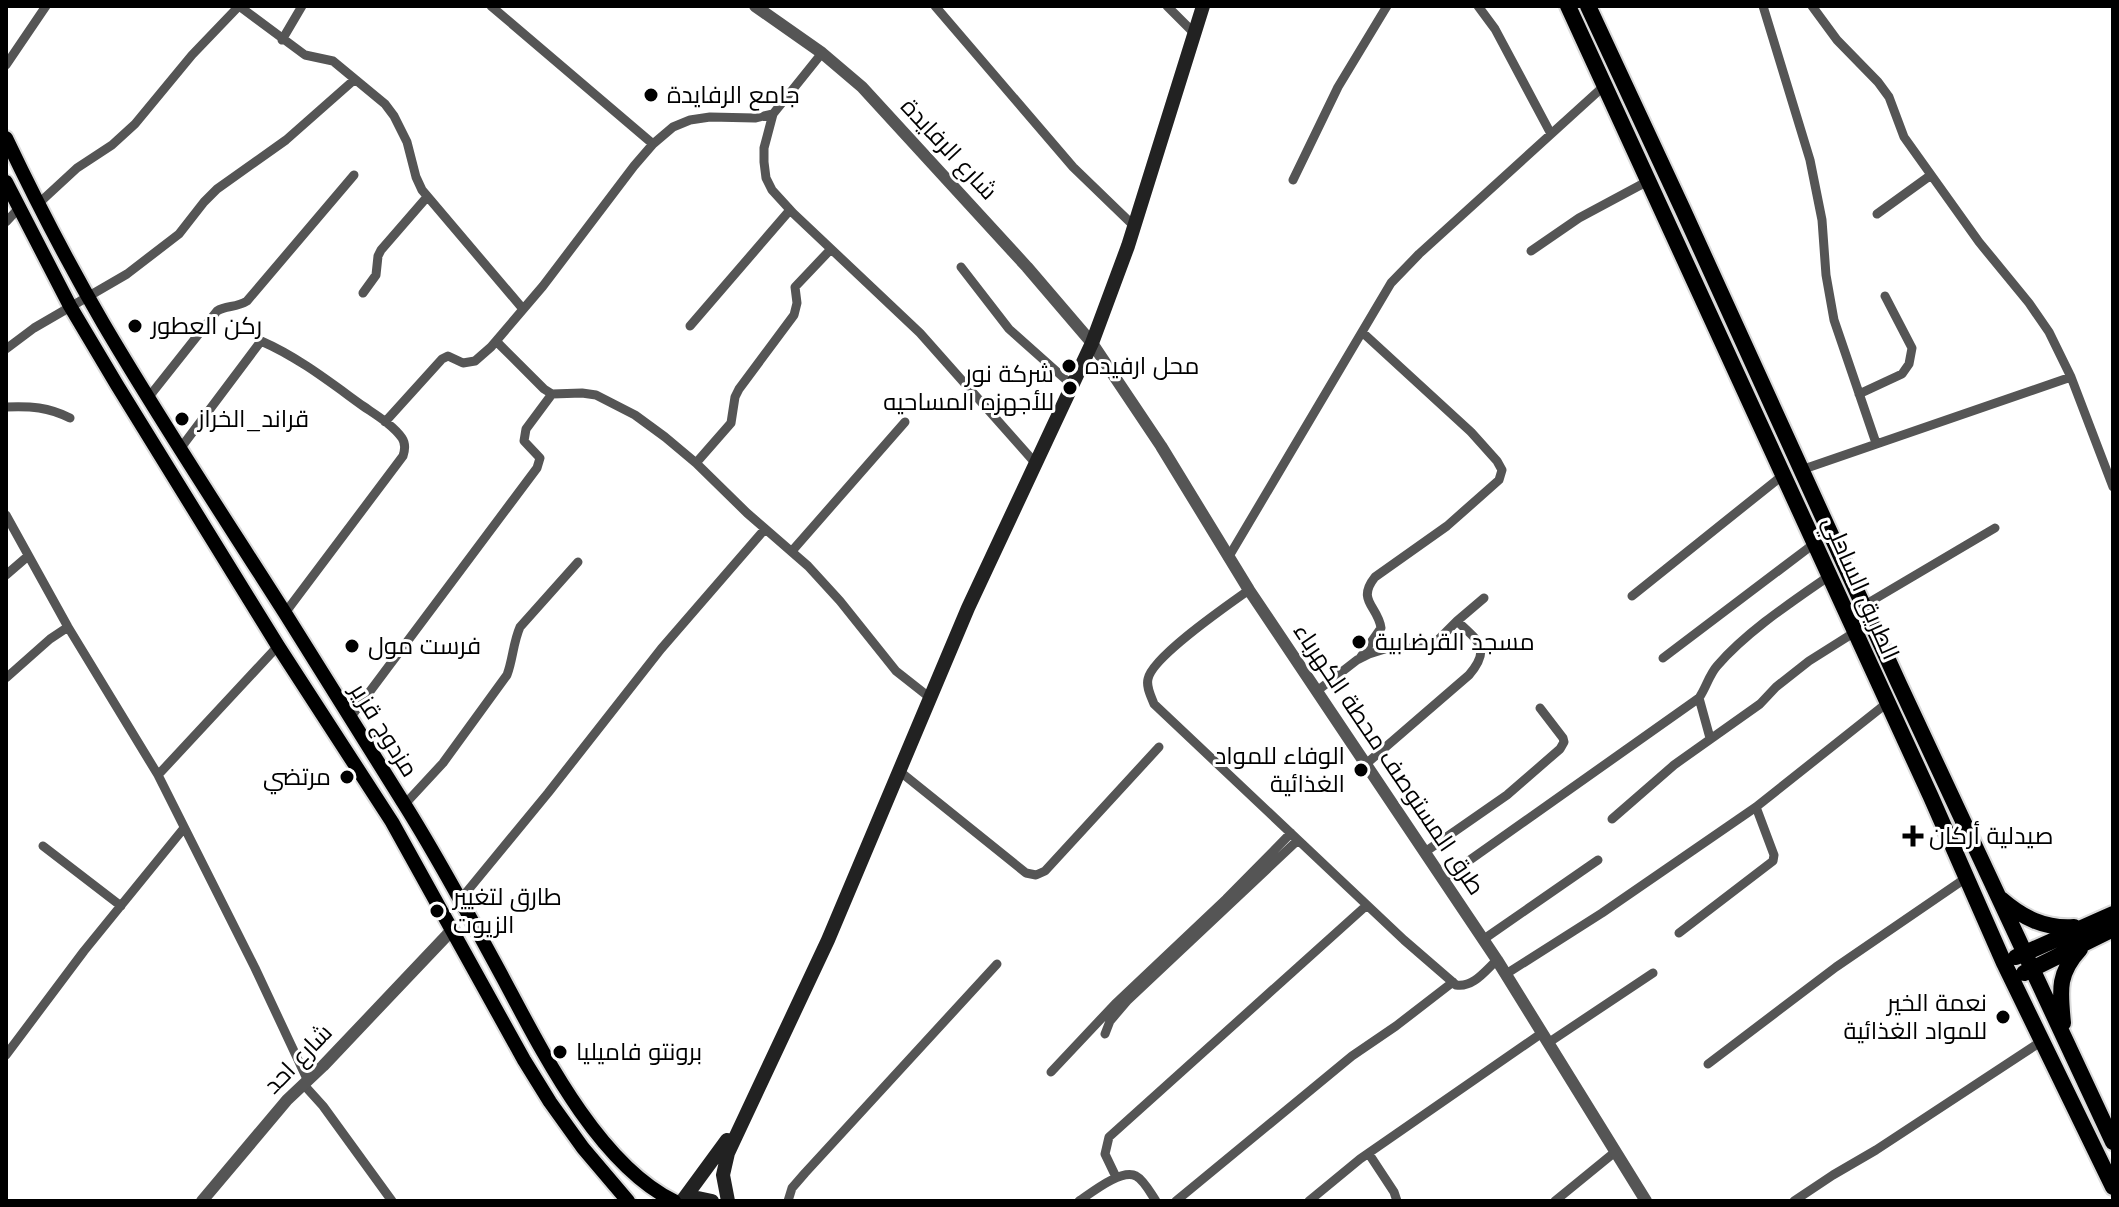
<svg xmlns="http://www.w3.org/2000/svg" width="2119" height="1207" viewBox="0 0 2119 1207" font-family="Quicksand,Cairo,sans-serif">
	<rect width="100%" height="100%" fill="#fff"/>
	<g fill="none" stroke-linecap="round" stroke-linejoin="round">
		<!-- primary casing -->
		<g stroke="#dbdbdb" stroke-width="18">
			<path id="primary" d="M6,138c30,63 62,125 97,185 58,99 121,194 182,290 40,63 79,126 118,189 36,57 68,117 100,176 39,73 95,186 171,223
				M6,182l64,124 47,79 161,261 114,176 132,238 26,42 33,46 45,53"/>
		</g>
		<!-- trunk casing -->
		<g stroke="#dbdbdb" stroke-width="20">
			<path id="trunk" d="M1568,6l363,791 73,166 109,224
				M1588,6l95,204 216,474 214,458
				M2001,899c22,19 44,30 73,28
				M2016,957l97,-43
				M2024,973l89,-44
				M2063,1023c-3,-32 -6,-49 17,-74"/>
		</g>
		<!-- minor -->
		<path stroke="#555" stroke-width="9" d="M491,6l162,138
			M935,6l138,161 61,59
			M1167,6l27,27
			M1478,6l17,23 56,105
			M1763,6l47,154 12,60 4,55 8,45 42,123
			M1812,6l25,34 41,42 11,15 15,40 75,105 50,61 20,29 22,45 42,110
			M282,40l20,-34
			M6,65l40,-59
			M773,114l-9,34v14l2,16 6,12 21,23 127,120 117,132
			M1293,180l45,-93 49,-81
			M38,204l39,-36 35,-23 23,-21 57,-69 47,-49 66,49 28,6 52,43 9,12 13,26 9,35 6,13 101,119
			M1877,214l54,-39
			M6,222l13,-14
			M1531,251l48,-33 69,-37
			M961,267l48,62 64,57
			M363,293l13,-18 2,-19 3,-6 46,-53
			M690,326l100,-116
			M497,342l47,47 8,5 30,-1 14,2 39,20 30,22 31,26 51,50 61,53 32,35 56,70 33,26
			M6,349l28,-21 93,-54 52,-40 25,-32 13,-13 69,-49 68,-60
			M1859,394l43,-20 7,-10 3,-16 -27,-52
			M148,398l69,-87c9,-6 19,-3 30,-10l107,-126
			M6,407c25,-1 42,0 64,11
			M385,422l57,-63 6,-3 15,7 12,-2 16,-14 52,-61 91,-120 19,-22 20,-17 17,-7 20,-3 45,1 18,-4 49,-61
			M180,449l81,-108c37,16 70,42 102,65 13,9 30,19 39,32 4,6 3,12 1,18l-118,157
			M696,463l35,-40 4,-26 4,-8 55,-74 3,-12 -2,-16 36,-38
			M1801,470l270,-93
			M6,515l62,112 90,148 97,193 53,113
			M792,551l113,-129
			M1228,558l163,-275 28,-29 185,-168
			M6,575l22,-19
			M1249,590c-21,15 -97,67 -101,89 -2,8 3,17 6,25l250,236 52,45c17,3 29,-14 41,-25
			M1632,596l151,-121
			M1863,606l132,-78
			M1360,658l21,-30c-3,-22 -25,-27 -6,-51l72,-51 52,-46 3,-10 -5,-9 -26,-29 -109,-100
			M1663,658l152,-115
			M6,678l44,-39 18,-12
			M1317,691l40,-31 12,-6 19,-6h36l10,-4 23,-23 27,-23
			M1699,698l11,40
			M350,718l187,-250 3,-10 -16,-17 2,-12 26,-35
			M1366,764l103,-89c23,-27 9,-34 -12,-54
			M898,770l128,103 10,2 9,-4 114,-124
			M158,775l120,-129
			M405,804l38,-41 64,-88c6,-16 6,-32 13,-48l58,-65
			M1612,819l62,-54 86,-61 16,-17 33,-26 46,-29
			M43,846l78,60
			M1425,852l82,-57 53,-46 4,-7 -1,-4 -23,-30
			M1443,879l256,-181c7,-10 10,-23 18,-32 29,-34 76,-65 112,-90
			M460,900l88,-107 113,-144 104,-120
			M1679,933l94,-72 1,-6 -18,-48
			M1484,939l114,-79
			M1506,974l96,-61 154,-106 131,-104
			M1105,1034l5,-13 17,-20 171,-161
			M1548,1043l105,-70
			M6,1055l78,-104 100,-123
			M1708,1064l128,-97 130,-89
			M1051,1072l64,-68 111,-105 65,-66
			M304,1085l19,21 69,95
			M1369,1154l25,38 3,9
			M1116,1177l-11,-23 4,-17 258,-232
			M788,1201l4,-13 13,-15 192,-209
			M1079,1201c12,-8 43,-33 57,-25 8,4 15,18 20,25
			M1176,1201l176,-145 44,-30 57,-44
			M1309,1201l51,-42 182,-126
			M1555,1201l60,-49
			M1794,1201l39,-26 43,-25 166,-109"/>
		<!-- tertiary -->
		<path stroke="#555" stroke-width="12" d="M755,6l67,47 40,34 165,180 65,76 69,103 88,144 248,370 149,241
			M202,1201l85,-101 36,-34 129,-136"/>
		<!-- secondary -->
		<path stroke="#222" stroke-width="14" d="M683,1200l44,-60
			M681,1201l17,-3 14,3
			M728,1201l-5,-26 5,-22 100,-213 140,-332 124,-265 36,-97 75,-240"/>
		<!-- primary -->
		<use href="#primary" stroke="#000" stroke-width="14"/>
		<!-- trunk -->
		<use href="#trunk" stroke="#000" stroke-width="16"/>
	</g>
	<!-- markers -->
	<g fill="#000" stroke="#fff" stroke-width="3">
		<circle cx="651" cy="95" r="8"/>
		<circle cx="135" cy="326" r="8"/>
		<circle cx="1069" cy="366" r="8"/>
		<circle cx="1070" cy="388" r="8"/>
		<circle cx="182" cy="419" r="8"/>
		<circle cx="1359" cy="642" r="8"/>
		<circle cx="352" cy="646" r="8"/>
		<circle cx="1361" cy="770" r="8"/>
		<circle cx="347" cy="777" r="8"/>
		<path d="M1909 824h8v8h8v8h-8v8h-8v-8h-8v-8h8z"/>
		<circle cx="437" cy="911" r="8"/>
		<circle cx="2003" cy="1017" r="8"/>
		<circle cx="560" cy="1052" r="8"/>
	</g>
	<g text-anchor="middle" stroke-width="6" stroke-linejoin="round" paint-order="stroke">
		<!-- poi labels -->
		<g font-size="24" fill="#000" stroke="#fff" text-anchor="start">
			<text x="667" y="103">جامع الرفايدة</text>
			<text x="151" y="334">ركن العطور</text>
			<text x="1085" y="374">محل ارفيده</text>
			<text x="1054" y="382" text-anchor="end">شركة نور<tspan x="1054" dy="28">للأجهزه المساحيه</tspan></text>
			<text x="198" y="427">قراند_الخراز</text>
			<text x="1375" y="650">مسجد القرضابية</text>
			<text x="368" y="654">فرست مول</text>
			<text x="1345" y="764" text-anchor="end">الوفاء للمواد<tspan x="1345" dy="28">الغذائية</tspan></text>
			<text x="331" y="785" text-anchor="end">مرتضي</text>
			<text x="1929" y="844">صيدلية أركان</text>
			<text x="453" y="905">طارق لتغيير<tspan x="453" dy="28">الزيوت</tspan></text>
			<text x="1987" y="1011" text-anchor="end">نعمة الخير<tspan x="1987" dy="28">للمواد الغذائية</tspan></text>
			<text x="576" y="1060">برونتو فاميليا</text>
		</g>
		<!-- street labels -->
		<g font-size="24" fill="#000" stroke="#fff">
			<text transform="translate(949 149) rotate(47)" y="8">شارع الرفايدة</text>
			<text transform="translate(1861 588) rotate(66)" y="8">الطريق الساحلي</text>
			<text transform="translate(384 730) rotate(58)" y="8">مزدوج قزير</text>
			<text transform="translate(1389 759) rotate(56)" y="8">طرق المستوصف محطة الكهرباء</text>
			<text transform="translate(298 1059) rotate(-46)" y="8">شارع احد</text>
		</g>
	</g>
	<!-- border -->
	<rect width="2119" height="1207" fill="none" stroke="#000000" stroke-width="16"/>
</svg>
